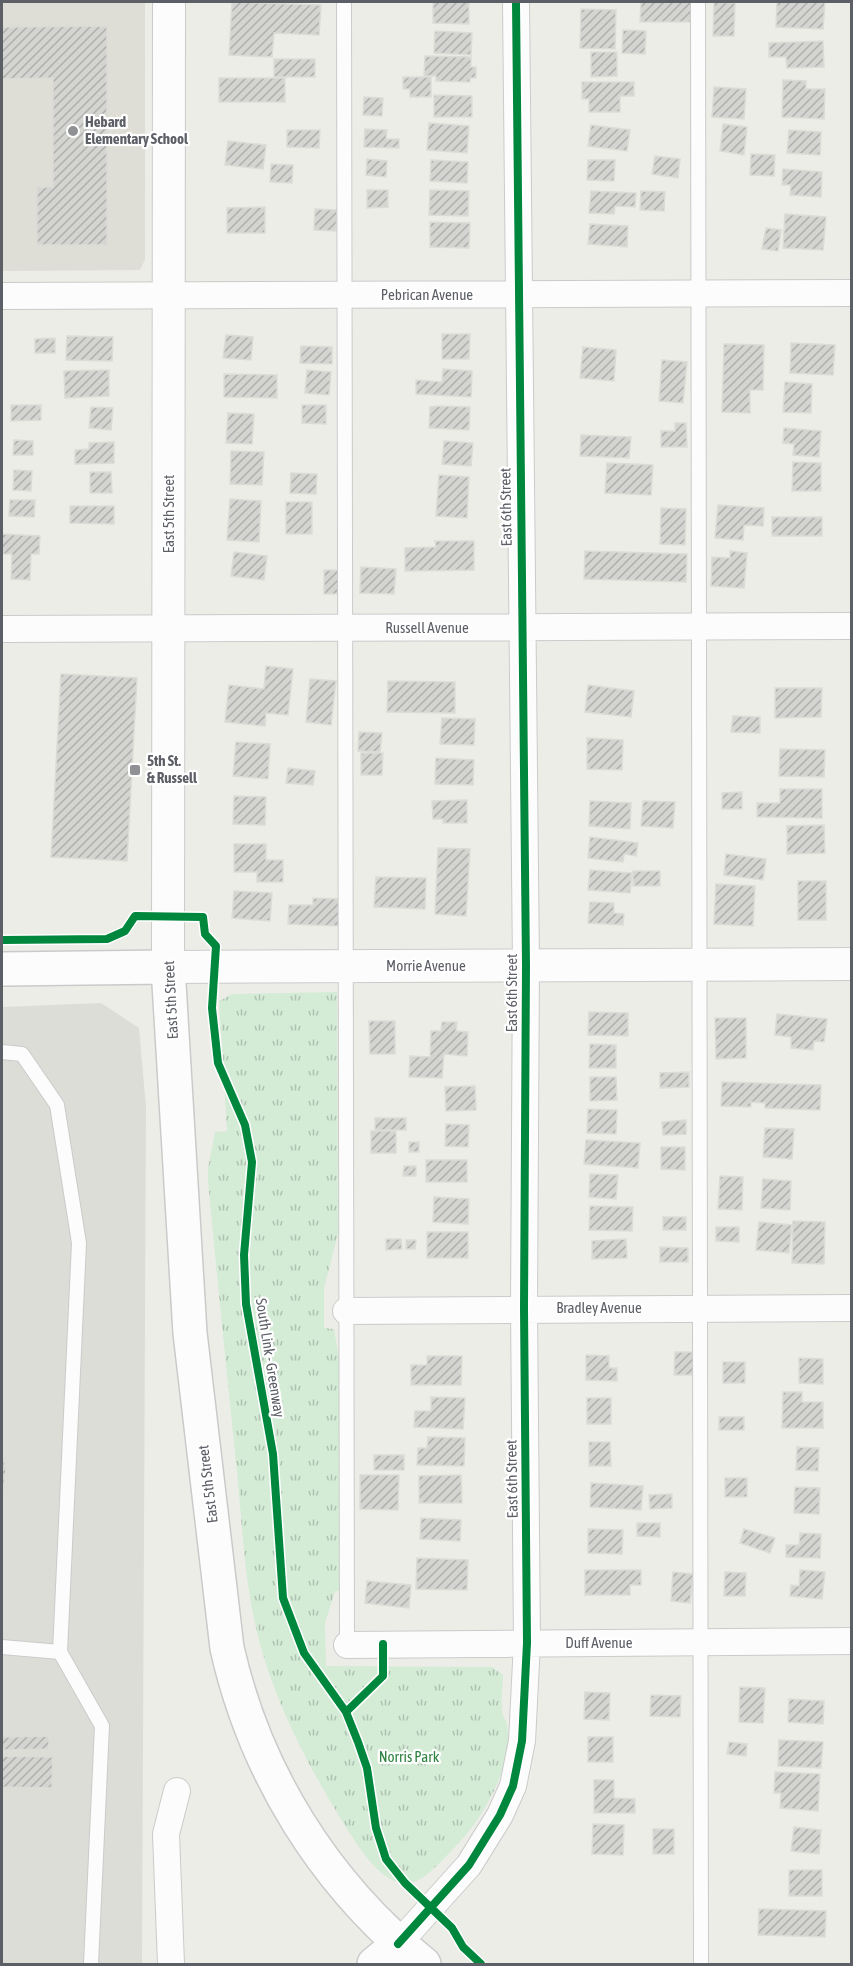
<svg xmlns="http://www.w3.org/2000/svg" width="853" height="1966" viewBox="0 0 853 1966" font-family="'Asap Condensed',sans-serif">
	<defs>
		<pattern id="park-tufts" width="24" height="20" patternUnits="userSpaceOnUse" patternTransform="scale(1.5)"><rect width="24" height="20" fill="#d4ebd6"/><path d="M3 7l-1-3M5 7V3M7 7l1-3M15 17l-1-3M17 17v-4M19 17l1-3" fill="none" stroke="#afc2b1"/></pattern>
		<pattern id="building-hatch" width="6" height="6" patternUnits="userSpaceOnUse" patternTransform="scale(1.5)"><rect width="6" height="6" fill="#d4d4d1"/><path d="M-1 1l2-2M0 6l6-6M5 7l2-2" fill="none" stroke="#afafad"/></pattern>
	</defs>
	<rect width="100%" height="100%" fill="#edede8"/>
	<!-- industrial -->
	<path fill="#ddddd8" d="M101,1003l38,25 7,79 -4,857h-140v-957z"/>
	<!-- education -->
	<path fill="#deddd6" d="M2,2h143v258l-5,10 -138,1z"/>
	<!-- park -->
	<path fill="url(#park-tufts)" d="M337,992l1,242 -14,54v40l10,1 5,29 3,233h-7l-10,32 1,43 166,1 11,8c0,13 -3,29 0,40 1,4 4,6 4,10 8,39 -25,95 -52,122 -10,10 -21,23 -33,31 -34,23 -65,-34 -80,-57 -37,-61 -72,-128 -87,-198 -11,-49 -13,-101 -18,-151 -10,-97 -20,-194 -29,-291v-13l7,-36 12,-1 -8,-130 14,-7z"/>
	<!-- building -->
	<path fill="url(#building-hatch)" stroke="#dcdcd7" stroke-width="1.5" d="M232,2l89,3 -2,30 -45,-2 -2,24 -43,-2z
		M433,2h36v22l-36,-1z
		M641,2h52v20h-53z
		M714,2l21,1 -1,33h-21z
		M777,2h48l-2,27 -47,-2z
		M581,9l35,1 -1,39 -35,-1z
		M107,26v219h-70v-58h16v-109l-51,1v-52z
		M623,30l23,1 -1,23 -23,-1z
		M435,31l37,2 -1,22 -37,-2z
		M823,41l1,26 -37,1 -1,-11h-17v-14z
		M591,52h26v24l-26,1z
		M425,56l46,1v10h5v11h-6v4l-34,-1v-5h-12z
		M274,59h41v18h-41z
		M403,77h28v20h-21v-8h-7z
		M219,78h66v24h-66z
		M783,80l23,1v8h19l-1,30 -42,-2z
		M582,82h52v14h-14v16h-31v-13h-7z
		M714,87l32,2 -2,30 -32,-2z
		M434,95l38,1v21h-38z
		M364,97l19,1 -1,18 -19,-1z
		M429,123l40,3 -2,27 -40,-3z
		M723,124l24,3 -3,28 -24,-4z
		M591,125l39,5 -3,21 -39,-5z
		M365,129l22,1 -1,9h13v9l-35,-1z
		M287,130h33l-1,18 -32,-1z
		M789,130l32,2 -1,23 -33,-2z
		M228,141l38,4 -3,24 -38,-4z
		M751,154l24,1 -1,21 -24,-1z
		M655,156l25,3 -2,19 -26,-4z
		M367,159l20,2 -1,16 -20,-2z
		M431,160l37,2 -1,21 -37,-2z
		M588,160h27l-1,21 -27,-1z
		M271,164l22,1 -1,18 -22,-1z
		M783,169l39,3 -1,25 -31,-2 1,-10h-9z
		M367,190h21v17l-21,1z
		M430,190l39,1 -1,25 -39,-1z
		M591,191l45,2 -1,14 -20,-1 -1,8 -25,-1z
		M641,191l24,1 -1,19 -24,-1z
		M265,207v26h-38v-25z
		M315,209l22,1 -1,21 -22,-1z
		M785,214l41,3 -3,33 -40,-2z
		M430,222l40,1 -1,25 -39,-1z
		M590,224l38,2 -1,21 -39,-3z
		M766,228l15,2 -3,21 -16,-2z
		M442,334h28l-1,25h-27z
		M226,335l27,2 -2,23 -28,-2z
		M67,336l46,1 -1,24 -46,-1z
		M55,338v15h-20v-14z
		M791,343l44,2 -2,30 -43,-2z
		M724,344l40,1 -1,45h-13v23l-28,-1z
		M301,346l31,1v17l-32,-1z
		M583,347l33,3 -2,31 -34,-3z
		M662,360l25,2 -4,41 -24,-2z
		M443,369l29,2 -1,26 -55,-3v-14l26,2z
		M109,370v26l-44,2 -1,-27z
		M307,370l24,2 -2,23 -24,-2z
		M224,374l53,1v23l-53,-1z
		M785,382l27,2 -1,29 -28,-1z
		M11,405h30v15l-30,1z
		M302,405h24v19l-24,-1z
		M439,406l31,1 -1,23 -40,-2 1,-21z
		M91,407l22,1 -2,22 -22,-2z
		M228,413l26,1 -2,30 -26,-1z
		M675,423h11l1,24h-26v-16h14z
		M784,428l37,3 -2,26 -26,-2 1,-11 -11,-1z
		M581,435l50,2 -2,21 -49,-2z
		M14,440l19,1v14h-20z
		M444,441l29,2 -2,23 -29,-2z
		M114,442v21l-39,1v-14l14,-1v-6z
		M231,451l33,1 -2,33 -32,-1z
		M793,462l28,1v28h-29z
		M607,463l46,2 -2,30 -46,-2z
		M14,470l18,1 -1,20 -18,-1z
		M90,472h21l1,21h-22z
		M291,473l26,1 -1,20 -26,-1z
		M439,475l30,2 -2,41 -31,-2z
		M230,499l31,2 -2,41 -32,-2z
		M10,500h25l-1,17 -25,-1z
		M286,502h26v32h-26z
		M718,505l46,3 -1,18 -19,-1 -1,15 -28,-2z
		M70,506h44v18l-44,-1z
		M661,508l25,1 -1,36 -25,-1z
		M772,517h50v19h-50z
		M2,534l38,2 -1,18h-8l-1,26 -19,-1 1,-25h-10z
		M435,541h39v29l-69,1v-23l31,-1z
		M585,551l102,3 -1,28 -102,-3z
		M730,551l17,2 -3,35 -33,-2 1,-29 18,1z
		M234,552l33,4 -3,24 -33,-4z
		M361,567l35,2 -2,25 -34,-1z
		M324,570h15v24h-15z
		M266,666l27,3 -5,46 -22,-2 -1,13 -40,-4 4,-37 35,4z
		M61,674l76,4 -10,183 -76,-4z
		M310,679l26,2 -5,44 -25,-3z
		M388,681l67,1v31l-68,-1z
		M588,685l46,6 -3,26 -46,-5z
		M775,688h47l-1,29 -46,1z
		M733,716l27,1v16l-29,-1z
		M442,718l33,1 -1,26 -34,-1z
		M359,732l23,1 -2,19 -22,-1z
		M587,738l36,2 -1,30 -35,-1z
		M236,742l34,2 -2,35 -35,-3z
		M780,749l45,1 -1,27 -45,-1z
		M361,753h22l-1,22h-21z
		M436,758l38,2 -1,25 -38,-1z
		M288,768l27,3 -2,14 -27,-2z
		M780,789h42v29l-65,-1v-14h23z
		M742,792v17h-20v-16z
		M234,796l32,1 -1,28 -32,-1z
		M467,800v23h-24v-4h-10l-1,-18z
		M590,801l41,2 -1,26 -41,-3z
		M643,801l32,1 -2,26 -32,-2z
		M824,825l1,28 -38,1v-28z
		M590,837l48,6 -2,13 -12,-2 -1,8 -35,-4z
		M234,844h32v16h17v22h-26v-10h-23z
		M438,848l32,1 -4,67 -31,-2z
		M726,854l40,5 -3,21 -39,-5z
		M590,870l42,3 -2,20 -42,-3z
		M633,871h27v15h-27z
		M376,877l50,1 -1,31 -51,-2z
		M798,881h28v39h-28z
		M716,884l39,2 -2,40 -39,-2z
		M234,891l38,2 -2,28 -38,-3z
		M313,898l26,1v27l-51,-2 1,-19h24z
		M590,902l24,1v10l10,1 -1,11 -35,-2z
		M589,1012l39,1v23l-40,-1z
		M777,1014l50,5 -3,23 -10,-1 -1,9 -22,-2v-11l-16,-2z
		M715,1018h31v40l-30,1z
		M369,1021h26v33h-25z
		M442,1022h15l-1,9 12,1 -1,24 -23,-2 -2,24 -33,-1 1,-21 20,1 1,-26h10z
		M590,1044l26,1v23h-27z
		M689,1072v15l-29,1v-15z
		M590,1077h26l1,23 -27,1z
		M722,1082l99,3 -1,25 -55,-2v-5l-14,-1v5l-30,-1z
		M475,1086l1,24 -30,1 -1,-24z
		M588,1109l29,1 -1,24 -29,-1z
		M375,1118h31v12h-31z
		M686,1120v14l-23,1 -1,-13z
		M446,1124l23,1 -1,22 -23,-1z
		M765,1128l29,1 -2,30 -29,-2z
		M371,1131h25v22h-25z
		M586,1140l54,3 -2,25 -54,-4z
		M409,1142h10v10h-10z
		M661,1147h24v23l-24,-1z
		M426,1160h41v22h-41z
		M404,1166h12v10h-13z
		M590,1174l28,1 -2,24 -27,-2z
		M720,1176l23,1 -1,33 -24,-1z
		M763,1179l28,2 -1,29 -29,-2z
		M434,1197l35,2 -1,25 -35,-2z
		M590,1206l43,1 -1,24 -43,-1z
		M663,1217h23v13h-23z
		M793,1221l32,1 -1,42 -32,-1z
		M759,1222l33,3 -3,28 -33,-3z
		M716,1227h23v15l-23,-1z
		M427,1232h41v26h-41z
		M386,1239h15l1,10 -16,1z
		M626,1239l1,19 -35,1v-18z
		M406,1240h10l-1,9h-9z
		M660,1247l28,1v14h-28z
		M675,1352h20l-1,23h-20z
		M586,1355l23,1v12h8v13l-31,-1z
		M427,1356h35l-1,29h-50v-20h16z
		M799,1358l24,1v25l-24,-1z
		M723,1362h22v21h-22z
		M783,1392h19v10h21v26h-41z
		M431,1397l34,1 -2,31 -49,-2 1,-16h16z
		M587,1398h24v26h-24z
		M719,1417h25v13h-25z
		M428,1437l37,1 -1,28 -47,-1 1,-17h9z
		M589,1442h21l1,24h-22z
		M797,1447l22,1 -1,23 -22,-1z
		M2,1452l4,18 -4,30z
		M374,1455h30v15h-30z
		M360,1475h39l-1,35 -38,-1z
		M461,1475l1,28h-43v-27z
		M725,1478h22v19h-22z
		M591,1483l52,3 -2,24 -51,-3z
		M795,1487l25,1 -1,26 -25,-1z
		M672,1494v14l-22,1 -1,-14z
		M421,1518l40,2 -1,21 -40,-2z
		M637,1523h23v14l-23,-1z
		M588,1529l35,1 -1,24 -34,-1z
		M744,1529l31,9 -5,15 -30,-10z
		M800,1533l21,1 -1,24 -34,-1v-12h13z
		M417,1558l51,2 -1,30 -51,-1z
		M585,1570h56v15h-11v10h-45z
		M800,1570l25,2 -3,27 -32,-3 1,-11 8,1z
		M673,1572l20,2 -3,29 -19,-2z
		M725,1572l21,1 -1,23h-21z
		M367,1581l44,4 -2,23 -44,-5z
		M740,1687l25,1 -2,35 -24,-1z
		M585,1692l25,1 -1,27 -25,-1z
		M651,1695l30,1 -1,21 -30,-1z
		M789,1699l35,2 -1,23 -35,-2z
		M49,1736v13l-47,1v-13z
		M588,1737h25v25h-25z
		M779,1740l44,2 -2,26 -43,-2z
		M729,1742l18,2 -1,12 -19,-2z
		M2,1756l51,1 -1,31 -50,-1z
		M775,1772l45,2 -2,37 -38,-3 1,-15h-7z
		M594,1780h20v18l21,1v14h-41z
		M593,1824l31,1 -1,30 -31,-1z
		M794,1827l27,3 -2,24 -28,-3z
		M653,1829h21v25h-21z
		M789,1870h33v26h-33z
		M759,1909l67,2 -1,26 -67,-2z"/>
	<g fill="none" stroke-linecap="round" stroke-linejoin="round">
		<!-- service casing -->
		<g stroke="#cacbca" stroke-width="16">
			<path id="service" d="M344,2l3,1643
				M698,2l3,1962
				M2,1052l20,2 35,51 22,138 -19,409
				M2,1647l58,5 42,74 -11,238"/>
		</g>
		<!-- minor casing -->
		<g stroke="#cacbca" stroke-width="28">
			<path id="minor" d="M2,296l850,-3
				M2,629l850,-3
				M346,1311l506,-3
				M347,1645l505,-4
				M398,1944l71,-79 31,-50 13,-29 9,-45 5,-98 -3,-335 2,-343 -10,-963
				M171,1964l-5,-130 11,-43"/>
		</g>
		<!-- tertiary casing -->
		<g stroke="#cacbca" stroke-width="34">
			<path id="tertiary" d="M169,2l-1,965 684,-3"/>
		</g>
		<!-- secondary casing -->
		<g stroke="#cacaca" stroke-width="36">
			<path id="secondary" d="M2,969l166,-2 22,366 37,315c28,124 97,236 197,316
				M374,1964l24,-20"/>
		</g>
		<!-- service -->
		<use href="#service" stroke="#fcfcfc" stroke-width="14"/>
		<!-- minor -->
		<use href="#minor" stroke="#fcfcfc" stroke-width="26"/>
		<!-- tertiary -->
		<use href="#tertiary" stroke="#fcfcfc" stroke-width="32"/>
		<!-- secondary -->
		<use href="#secondary" stroke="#fcfcfc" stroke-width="33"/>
		<!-- cycleway casing -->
		<g stroke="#fff" stroke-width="11">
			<path id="cycleway" d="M2,940l105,-1 18,-8 10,-15 68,1 2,17 11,12 -4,62 6,55 27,62 7,37 -8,93 2,49 27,150 10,144 21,55 42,59 12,30 9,26 9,60 10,31 19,24 47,45 11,19 18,17
				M346,1712l37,-36v-32
				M398,1944l71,-79 31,-50 13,-29 9,-45 5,-98 -3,-335 2,-343 -10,-963"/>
		</g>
		<!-- cycleway -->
		<use href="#cycleway" stroke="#00873e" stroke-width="8"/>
	</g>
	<!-- markers -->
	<g fill="#8f9194" stroke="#fff" stroke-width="2">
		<circle cx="73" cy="131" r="6"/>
		<rect x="129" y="764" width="12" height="12" rx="3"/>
	</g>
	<g text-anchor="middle" stroke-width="4.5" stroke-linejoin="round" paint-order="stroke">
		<!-- poi labels -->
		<g font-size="15" font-weight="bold" fill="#5d5f67" stroke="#fff" text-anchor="start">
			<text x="85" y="127">Hebard<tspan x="85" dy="17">Elementary School</tspan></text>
			<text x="147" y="766">5th St.<tspan x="147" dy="17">&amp; Russell</tspan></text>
		</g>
		<!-- street labels -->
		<g font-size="15" fill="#5d5f67" stroke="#fff">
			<text x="427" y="300">Pebrican Avenue</text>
			<text transform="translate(506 507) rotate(-91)" y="5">East 6th Street</text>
			<text transform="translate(169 514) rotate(-90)" y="5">East 5th Street</text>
			<text x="427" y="633">Russell Avenue</text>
			<text x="426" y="971">Morrie Avenue</text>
			<text transform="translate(512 993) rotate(-90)" y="5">East 6th Street</text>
			<text transform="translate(171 1000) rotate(-93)" y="5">East 5th Street</text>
			<text x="599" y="1313">Bradley Avenue</text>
			<text transform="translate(270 1358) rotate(81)" y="5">South Link - Greenway</text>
			<text transform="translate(512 1479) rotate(-91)" y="5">East 6th Street</text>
			<text transform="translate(208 1484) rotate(-97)" y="5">East 5th Street</text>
			<text x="599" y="1648">Duff Avenue</text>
		</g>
		<!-- park labels -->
		<g font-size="15" fill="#2f8342" stroke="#fff">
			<text x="409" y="1762">Norris Park</text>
		</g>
	</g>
	<!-- border -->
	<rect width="853" height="1966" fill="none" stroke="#5d5f67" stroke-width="6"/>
</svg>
